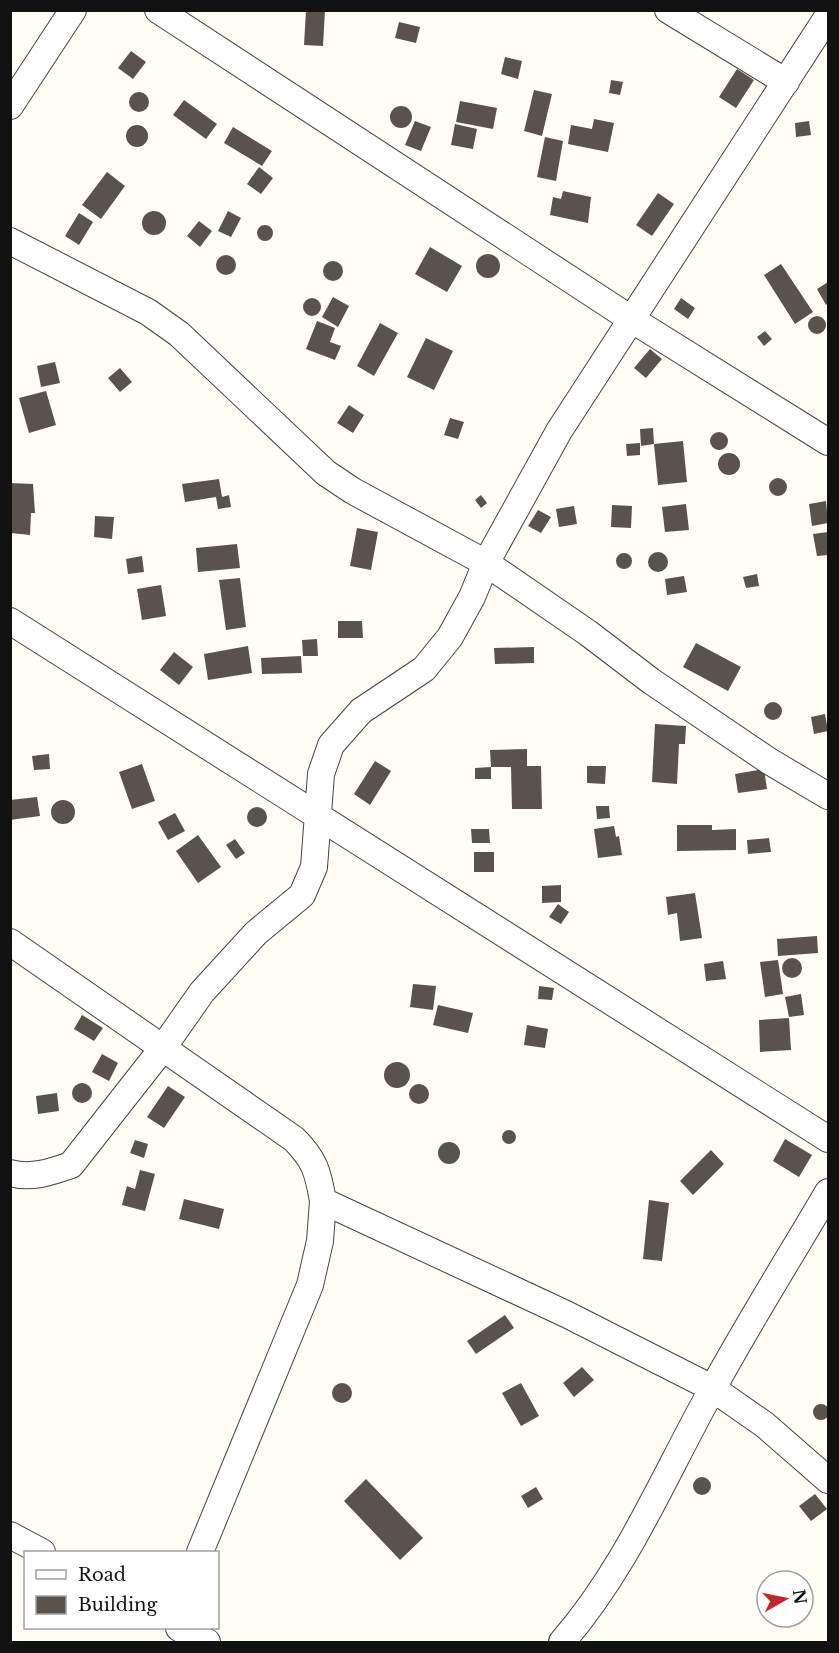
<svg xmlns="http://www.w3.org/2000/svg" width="839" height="1653" viewBox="0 0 839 1653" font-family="'Libre Baskerville',serif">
	<rect width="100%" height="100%" fill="#fffdf5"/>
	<!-- building -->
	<path fill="#5a524d" d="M306,10h19l-2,36 -19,-1z
		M399,22l21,5 -4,16 -21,-5z
		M131,51l15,11 -13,17 -15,-11z
		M505,57l17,4 -4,18 -17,-5z
		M737,69l17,11 -18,28 -17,-11z
		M611,80l12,2 -3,13 -11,-2z
		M534,90l18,4 -10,42 -18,-5z
		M129 102a10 10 0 1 1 20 0a10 10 0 1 1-20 0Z
		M184,100l33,24 -11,15 -33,-24z
		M460,101l37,7 -4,21 -37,-7z
		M390 117a11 11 0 1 1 22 0a11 11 0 1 1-22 0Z
		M594,119l20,4 -6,29 -40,-8 3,-19 21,4z
		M415,121l16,6 -10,24 -16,-6z
		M809,121l2,14 -15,2 -1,-14z
		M455,124l22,5 -4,20 -22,-4z
		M126 136a11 11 0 1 1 22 0a11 11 0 1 1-22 0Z
		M233,127l39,24 -10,15 -38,-23z
		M545,137l18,4 -7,40 -19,-4z
		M259,167l14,11 -12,16 -14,-10z
		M107,172l18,14 -24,33 -19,-14z
		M563,191l28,6 -3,26 -38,-8 3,-18 8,2z
		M658,193l16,11 -22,32 -16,-11z
		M142 223a12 12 0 1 1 24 0a12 12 0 1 1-24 0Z
		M228,211l13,7 -10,19 -13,-6z
		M79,213l14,9 -14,23 -14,-9z
		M199,221l13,10 -12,16 -13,-11z
		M257 233a8 8 0 1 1 16 0a8 8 0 1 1-16 0Z
		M430,247l32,19 -15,26 -32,-18z
		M476 266a12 12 0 1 1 24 0a12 12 0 1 1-24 0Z
		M216 265a10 10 0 1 1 20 0a10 10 0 1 1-20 0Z
		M323 271a10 10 0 1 1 20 0a10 10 0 1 1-20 0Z
		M781,264l32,48 -18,12 -31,-49z
		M828,282v21l-2,2 -9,-16z
		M333,297l16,9 -11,21 -16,-10z
		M681,298l14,10 -7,11 -14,-10z
		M303 307a9 9 0 1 1 18 0a9 9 0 1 1-18 0Z
		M808 325a9 9 0 1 1 18 0a9 9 0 1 1-18 0Z
		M317,321l18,7 -5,14 11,4 -6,14 -29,-11z
		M380,323l18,10 -24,43 -17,-10z
		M765,331l7,8 -8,7 -7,-9z
		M426,338l27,13 -19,39 -27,-13z
		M650,349l12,10 -16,19 -12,-10z
		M55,362l5,21 -19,4 -4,-21z
		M120,368l12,14 -12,10 -12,-14z
		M46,391l10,34 -27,8 -10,-35z
		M349,405l15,10 -11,18 -16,-10z
		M450,418l14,4 -6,17 -14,-4z
		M653,428l1,16 29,-3 4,41 -29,3 -4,-41 -13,2 -1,-17z
		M710 441a9 9 0 1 1 18 0a9 9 0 1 1-18 0Z
		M640,443v12l-13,1 -1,-12z
		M718 464a11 11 0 1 1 22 0a11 11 0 1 1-22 0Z
		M769 487a9 9 0 1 1 18 0a9 9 0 1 1-18 0Z
		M219,479l3,18 7,-2 2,12 -13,2 -2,-12 -31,5 -3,-18z
		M10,483l23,1 2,29h-4l-1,22 -19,-2z
		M481,495l6,8 -6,5 -6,-8z
		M826,501l2,22 -16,3 -3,-22z
		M686,504l3,26 -24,2 -3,-25z
		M612,505l20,1 -1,22 -20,-1z
		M574,506l3,18 -18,3 -3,-18z
		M538,510l13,7 -10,16 -13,-7z
		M95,516l19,1 -2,22 -18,-2z
		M357,528l21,4 -7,38 -21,-4z
		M828,532v23l-11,1 -4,-22z
		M237,544l3,24 -42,4 -2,-24z
		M648 562a10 10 0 1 1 20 0a10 10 0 1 1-20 0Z
		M616 561a8 8 0 1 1 16 0a8 8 0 1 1-16 0Z
		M142,556l2,16 -16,2 -2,-15z
		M757,574l2,12 -13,2 -3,-11z
		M684,576l3,16 -20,3 -2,-16z
		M240,578l6,49 -20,3 -7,-50z
		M161,585l5,31 -24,4 -5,-31z
		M338,621h24l1,17h-25z
		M317,639l1,17h-15l-1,-16z
		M696,643l45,24 -13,24 -45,-24z
		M248,646l4,27 -44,7 -4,-26z
		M534,647v16l-39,1 -1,-16z
		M174,652l19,15 -14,18 -19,-15z
		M301,656l1,17 -40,1 -1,-16z
		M764 711a9 9 0 1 1 18 0a9 9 0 1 1-18 0Z
		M825,714l3,17 -14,3 -3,-17z
		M655,724l31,2 -1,18h-6l-2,40 -25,-2z
		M527,749v17h14l1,43h-30l-1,-42h-20l-1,-17z
		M49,754l1,15 -16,1 -2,-14z
		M375,761l16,10 -21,34 -16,-11z
		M142,764l13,37 -23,8 -13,-37z
		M587,766h19l-1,18 -18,-1z
		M491,767v12h-16v-11z
		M764,769l3,20 -29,4 -3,-19z
		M37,797l3,19 -30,4v-20z
		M51 812a12 12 0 1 1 24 0a12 12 0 1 1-24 0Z
		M596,806h13l1,12 -13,1z
		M247 817a10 10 0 1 1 20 0a10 10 0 1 1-20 0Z
		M175,813l10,18 -17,9 -10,-18z
		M677,825h35v5l24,-1v21l-59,1z
		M614,826l2,11 3,-1 3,19 -24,3 -4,-29z
		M471,829h18l1,14h-18z
		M198,835l23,32 -23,16 -22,-32z
		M769,838l2,14 -23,2 -1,-14z
		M235,839l10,14 -9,6 -10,-14z
		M474,852h20v20h-20z
		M561,885v17l-19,1v-17z
		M695,893l7,45 -22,3 -3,-28 -9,2 -2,-18z
		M558,904l11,8 -8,12 -12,-7z
		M817,936l1,17 -40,3 -1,-17z
		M782 968a10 10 0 1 1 20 0a10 10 0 1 1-20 0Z
		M778,960l5,34 -18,3 -5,-35z
		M723,961l3,18 -20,2 -2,-17z
		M413,984l23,2 -3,24 -23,-3z
		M539,986l15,2 -2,12 -14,-1z
		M801,994l3,21 -15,2 -4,-20z
		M438,1005l35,8 -5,20 -35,-8z
		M82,1015l21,13 -9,13 -20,-12z
		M789,1018l2,32 -31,2 -1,-32z
		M527,1025l21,4 -3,19 -21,-3z
		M102,1054l16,9 -9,18 -17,-9z
		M384 1075a13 13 0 1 1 26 0a13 13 0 1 1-26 0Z
		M72 1093a10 10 0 1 1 20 0a10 10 0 1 1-20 0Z
		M409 1094a10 10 0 1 1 20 0a10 10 0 1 1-20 0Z
		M168,1086l17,11 -21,31 -17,-11z
		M57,1093l2,18 -21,3 -2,-18z
		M502 1137a7 7 0 1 1 14 0a7 7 0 1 1-14 0Z
		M785,1139l27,16 -13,22 -26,-16z
		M135,1140l13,4 -4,14 -14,-5z
		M438 1153a11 11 0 1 1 22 0a11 11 0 1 1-22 0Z
		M711,1150l13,14 -31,31 -13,-14z
		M140,1170l15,4 -10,37 -23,-6 5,-19 8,3z
		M184,1199l40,10 -5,20 -40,-10z
		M649,1200l20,3 -7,58 -19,-2z
		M505,1315l9,13 -38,26 -9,-13z
		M582,1367l12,13 -20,17 -11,-14z
		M332 1393a10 10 0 1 1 20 0a10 10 0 1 1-20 0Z
		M521,1383l18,33 -18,10 -19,-33z
		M813 1412a8 8 0 1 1 16 0a8 8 0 1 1-16 0Z
		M693 1486a9 9 0 1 1 18 0a9 9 0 1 1-18 0Z
		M366,1479l57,59 -23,22 -56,-59z
		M536,1487l7,12 -15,9 -7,-12z
		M815,1494l12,15 -16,12 -12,-15z
		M801.5 1594a5.5 5.5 0 1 1 11 0a5.5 5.5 0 1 1-11 0Z"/>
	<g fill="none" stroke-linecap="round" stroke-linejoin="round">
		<!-- minor casing -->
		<g stroke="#444" stroke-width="28">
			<path id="minor" d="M158,10l473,309 197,123
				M668,10l118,72
				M10,106l63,-96
				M10,241l138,71 31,22 147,139 27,18 133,72 102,70 63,48 118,80 59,35
				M10,621l818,518
				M10,942l284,197c21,21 24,33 29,62l243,113 146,74 53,37 63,55
				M10,1173c21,6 41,-1 61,-8l91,-116 40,-57 54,-59 46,-38 12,-28 7,-93 10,-29 30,-34 63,-42 26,-32 22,-40 14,-34 73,-132 269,-415
				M10,1535l32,17
				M200,1552l110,-267 10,-44 3,-40
				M179,1628l28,14
				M562,1642c66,-76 102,-167 151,-254 36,-66 77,-131 115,-196"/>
		</g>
		<!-- minor -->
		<use href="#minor" stroke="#fff" stroke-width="26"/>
	</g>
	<!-- border -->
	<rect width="839" height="1653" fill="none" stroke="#111111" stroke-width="24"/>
	<!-- legend -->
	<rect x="24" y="1551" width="195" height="78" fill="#ffffff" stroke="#a0a0a0" stroke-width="1.5"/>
	<rect x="36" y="1570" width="30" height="9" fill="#ffffff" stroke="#a0a0a0" stroke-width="1.5"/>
	<text x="78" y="1581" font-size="18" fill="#111111">Road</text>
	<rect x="36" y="1596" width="30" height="18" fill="#5a524d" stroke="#a0a0a0" stroke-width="1.5"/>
	<text x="78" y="1611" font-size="18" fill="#111111">Building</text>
	<!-- north arrow -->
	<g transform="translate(785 1599) rotate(81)"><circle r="28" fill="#ffffff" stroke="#a0a0a0" stroke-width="1.5"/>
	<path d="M0-4.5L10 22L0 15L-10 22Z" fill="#c4262e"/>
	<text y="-9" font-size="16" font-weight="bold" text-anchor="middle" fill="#111111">N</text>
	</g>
</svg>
